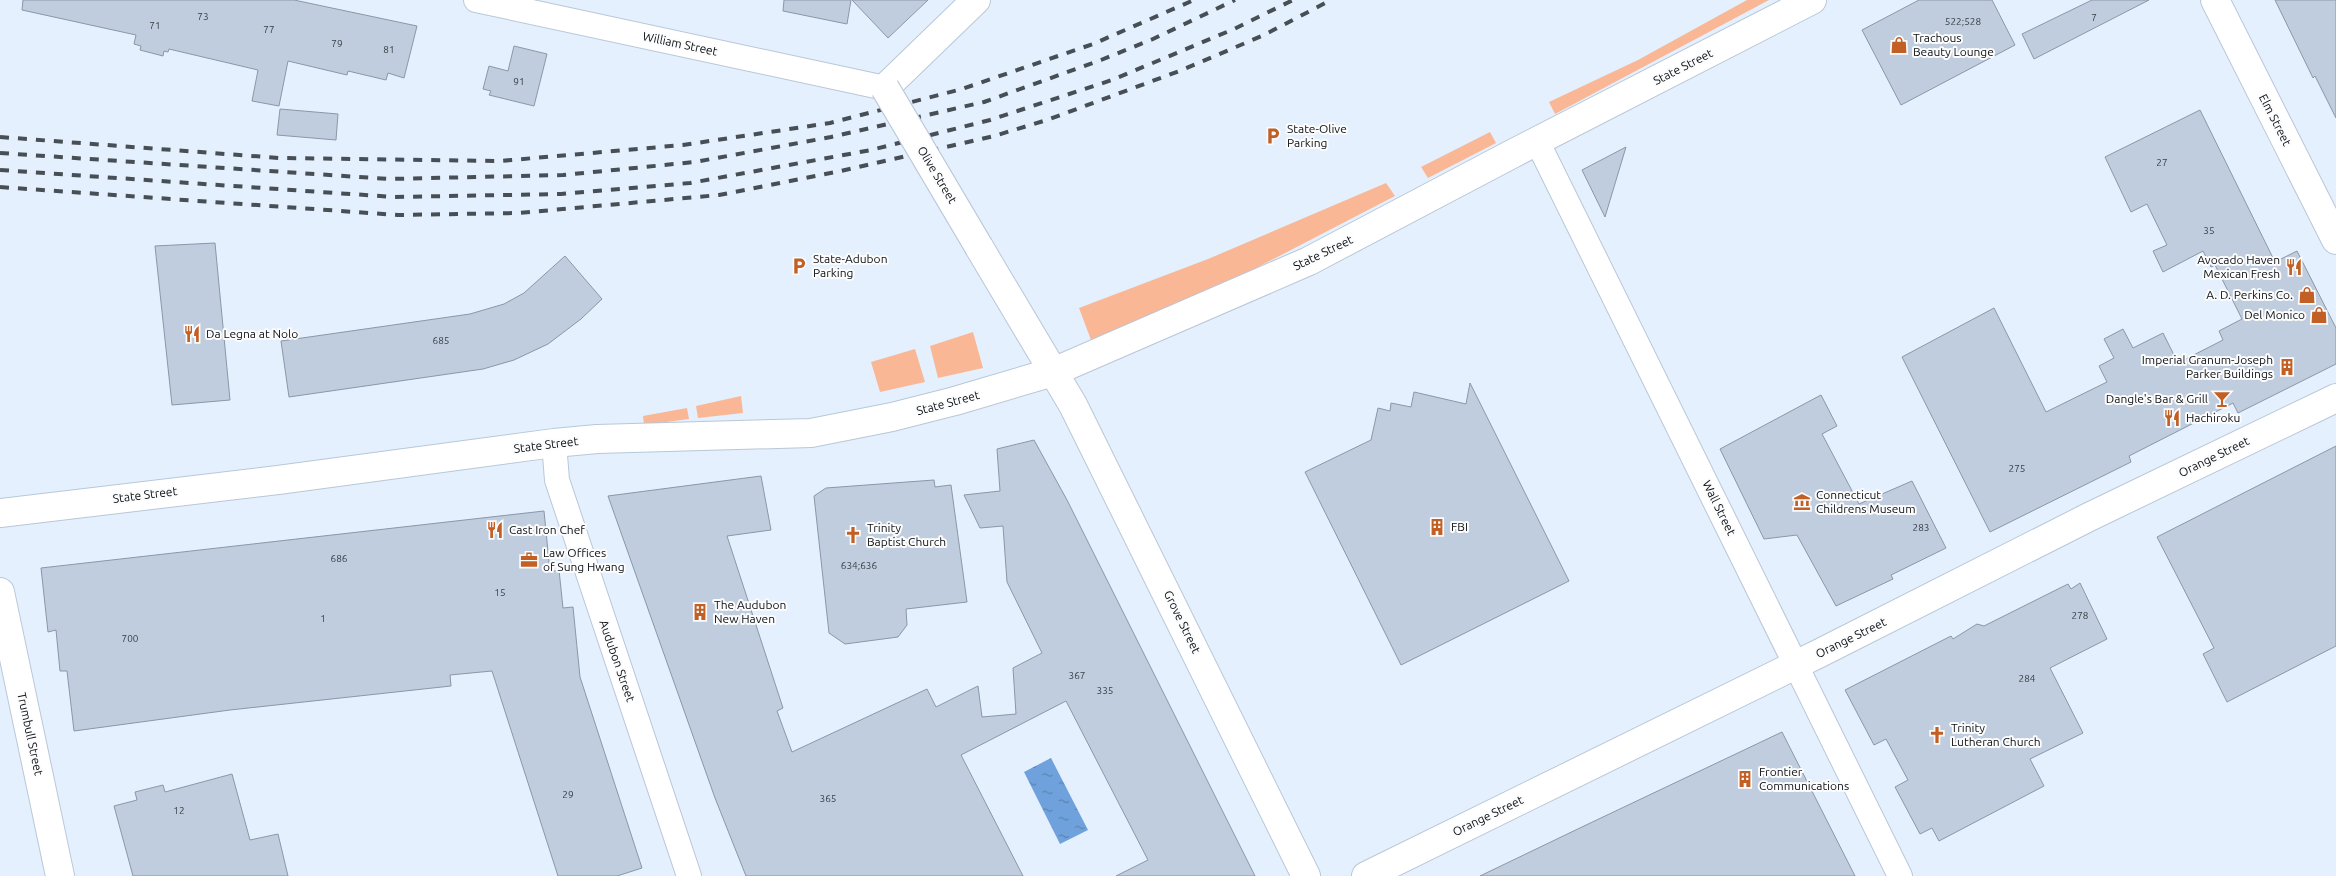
<svg xmlns="http://www.w3.org/2000/svg" width="2336" height="876" viewBox="0 0 2336 876" font-family="Ubuntu,sans-serif">
	<defs>
		<pattern id="water-ripples" width="26" height="14" patternUnits="userSpaceOnUse" patternTransform="scale(1.25)"><rect width="26" height="14" fill="#6fa2dc"/><path d="M2 4q2-2 4 0t4 0M15 11q2-2 4 0t4 0" fill="none" stroke="#5a83b1"/></pattern>
	</defs>
	<rect width="100%" height="100%" fill="#e4f0fd"/>
	<!-- garden -->
	<path fill="#f9b796" d="M1747,0h22l-214,114 -6,-12 89,-42z
		M1490,132l6,11 -68,35 -7,-11z
		M1386,183l9,13 -160,83 -144,61 -12,-32 129,-49z
		M973,332l10,36 -45,10 -8,-32z
		M915,349l10,33 -45,10 -9,-30z
		M741,396l2,17 -45,5 -2,-12z
		M687,408l2,11 -45,6 -1,-9z"/>
	<!-- water -->
	<path fill="url(#water-ripples)" d="M1051,758l37,72 -28,14 -36,-72z"/>
	<!-- building -->
	<path fill="#bfcdde" stroke="#8a97a7" d="M23,0h271l123,26 -13,52 -16,-5 -2,7 -38,-9 -1,4 -59,-14 -9,45 -27,-5 6,-31 -89,-21 -1,3 -4,-1 -1,5 -23,-6 1,-4 -7,-2 2,-9 -114,-25z
		M784,0h67l-4,24 -64,-13z
		M852,0h76l-40,38z
		M1919,0h73l23,45 -114,60 -39,-75z
		M2092,0h57l-115,59 -12,-25z
		M2275,0h61v118l-21,-42 -2,2z
		M514,46l33,8 -13,52 -45,-11 2,-4 -8,-2 6,-23 19,5z
		M280,109l58,5 -2,26 -59,-5z
		M2200,110l75,152 22,-11 39,77v36l-98,49 -5,-10 -104,53 2,6 -141,70 -88,-175 92,-49 52,104 61,-30 -8,-16 15,-8 -10,-19 19,-10 10,19 30,-15 15,30 45,-23 -4,-9 23,-12 -27,-54 -4,2 -8,-16 -40,21 -10,-21 14,-6 -20,-41 -16,8 -26,-55z
		M1626,147l-21,70 -23,-47z
		M215,243l15,157 -58,5 -17,-159z
		M565,256l37,43 -21,20 -33,25 -34,16 -31,9 -194,28 -8,-56 189,-27 34,-10 20,-11z
		M1470,383l99,198 -168,84 -96,-193 66,-32 7,-32 12,3 1,-8 20,4 3,-15 52,12z
		M1821,395l16,31 -15,8 37,70 53,-23 34,67 -55,27 2,4 -57,27 -39,-71 -33,4 -44,-90z
		M1034,440l33,60 188,376h-139l32,-16 -82,-159 -105,54 62,121h-277l-31,-78 -107,-302 153,-20 10,54 -44,6 56,172 -6,3 15,41 135,-63 9,18 42,-21 4,31 34,-3 -3,-46 29,-15 -35,-71 -4,-56 -23,2 -16,-33 36,-4 -3,-42z
		M2336,446v200l-109,56 -24,-48 11,-6 -57,-111z
		M934,480l1,7 16,-2 16,117 -61,7 1,16 -9,12 -53,7 -16,-11 -15,-137 12,-8z
		M544,511l6,61 9,-2 4,38 10,-1 7,70 62,191 -25,8h-59l-66,-205 -42,4 1,11 -221,24 -156,21 -7,-60h-7l-4,-41 -8,2 -7,-64z
		M2080,583l27,56 -57,29 33,65 -53,26 14,27 -105,55 -7,-13 -12,6 -25,-47 13,-7 -22,-41 -12,6 -29,-55 106,-54 2,3 24,-15 7,2 84,-42 3,5z
		M1782,732l73,144h-375l104,-50z
		M232,774l18,66 28,-6 10,42h-155l-19,-70 23,-6 -2,-8 28,-7 2,7z"/>
	<g fill="none" stroke-linecap="round" stroke-linejoin="round">
		<!-- minor casing -->
		<g stroke="#b9c7d8" stroke-width="26">
			<path id="minor" d="M476,0l409,88
				M1537,141l363,735
				M554,443l3,37 132,396"/>
		</g>
		<!-- tertiary casing -->
		<g stroke="#b9c7d8" stroke-width="30">
			<path id="tertiary" d="M885,88l91,-88
				M979,247l94,158 233,471"/>
		</g>
		<!-- secondary casing -->
		<g stroke="#b9c7d8" stroke-width="30">
			<path id="secondary" d="M1366,876l454,-223 269,-136 247,-119"/>
		</g>
		<!-- primary casing -->
		<g stroke="#b9c7d8" stroke-width="30">
			<path id="primary" d="M2215,0l121,240
				M0,513l278,-33 276,-37 43,-4 214,-6 81,-16 63,-16 98,-29 256,-111 203,-107 300,-154
				M0,592l60,284"/>
		</g>
		<!-- minor -->
		<use href="#minor" stroke="#fff" stroke-width="24"/>
		<!-- tertiary -->
		<use href="#tertiary" stroke="#fff" stroke-width="28"/>
		<!-- secondary -->
		<use href="#secondary" stroke="#fff" stroke-width="28"/>
		<!-- primary -->
		<use href="#primary" stroke="#fff" stroke-width="28"/>
		<!-- rail -->
		<path stroke="#474e55" stroke-width="4" stroke-dasharray="9 9" stroke-linecap="butt" d="M0,137l279,21 221,3 183,-16 147,-22 132,-34 131,-45 101,-44
			M0,153l389,26 174,-4 132,-13 136,-25 153,-35 117,-42 52,-21 82,-39
			M0,170l394,27 167,-3 129,-11 181,-33 119,-30 122,-40 122,-51 59,-29
			M0,187l398,28 121,-2 200,-18 122,-24 153,-35 53,-16 135,-50 82,-35 67,-35"/>
		<!-- tertiary-bridge casing -->
		<g stroke="#b9c7d8" stroke-width="30" stroke-linecap="butt">
			<path id="tertiary-bridge" d="M885,88l94,159"/>
		</g>
		<!-- tertiary-bridge -->
		<use href="#tertiary-bridge" stroke="#fff" stroke-width="28"/>
	</g>
	<!-- icons -->
	<defs>
		<g id="shop-bare" transform="scale(1.35)"><path d="M-5-2.5h2.3a2.7 3.5 0 0 1 5.4 0H5L5.5 6h-11ZM-1.5-2.5h3a1.5 2.3 0 0 0-3 0Z" fill="#c25f24" stroke="#fcfcfc" stroke-width="2.5" paint-order="stroke"/></g>
		<g id="parking-bare" transform="scale(1.35)"><path d="M-3.5-5.5H1a3.5 3.5 0 0 1 0 7H-1V5.5H-3.5ZM-1-3.4V-.6H.8a1.4 1.4 0 0 0 0-2.8Z" fill="#c25f24" stroke="#fcfcfc" stroke-width="2.5" paint-order="stroke"/></g>
		<g id="restaurant-bare" transform="scale(1.35)"><path d="M-5-6h1v4h1v-4h1v4h1v-4h1v5L-1.5 .5V6h-2V.5L-5-1ZM5-6V6H3V1.5H1.5Q1.5-4 5-6Z" fill="#c25f24" stroke="#fcfcfc" stroke-width="2.5" paint-order="stroke"/></g>
		<g id="building-bare" transform="scale(1.35)"><path d="M-4-6H4V6H1V3H-1V6H-4ZM-2.5-4.3h1.7v1.8h-1.7ZM.8-4.3h1.7v1.8H.8ZM-2.5-1h1.7V.8h-1.7ZM.8-1h1.7V.8H.8Z" fill="#c25f24" stroke="#fcfcfc" stroke-width="2.5" paint-order="stroke"/></g>
		<g id="bar-bare" transform="scale(1.35)"><path d="M-6-5H6L.8 .8V4.5H3.5V6h-7V4.5H-.8V.8Z" fill="#c25f24" stroke="#fcfcfc" stroke-width="2.5" paint-order="stroke"/></g>
		<g id="museum-bare" transform="scale(1.35)"><path d="M0-6L6-3V-2H-6V-3ZM-5-1h2V3h-2ZM-1-1h2V3h-2ZM3-1h2V3H3ZM-6 4H6V6H-6Z" fill="#c25f24" stroke="#fcfcfc" stroke-width="2.5" paint-order="stroke"/></g>
		<g id="church-bare" transform="scale(1.35)"><path d="M-1.2-6h2.4v3.5h3.3v2.4h-3.3V6h-2.4V-.1h-3.3v-2.4h3.3Z" fill="#c25f24" stroke="#fcfcfc" stroke-width="2.5" paint-order="stroke"/></g>
		<g id="office-bare" transform="scale(1.35)"><path d="M-6-3h4V-5.5h4V-3h4V5H-6ZM-1-4.5V-3h2v-1.5ZM-6 0V1H6V0Z" fill="#c25f24" stroke="#fcfcfc" stroke-width="2.5" paint-order="stroke"/></g>
	</defs>
	<g fill-rule="evenodd">
		<use href="#shop-bare" x="1899" y="45"/>
		<use href="#parking-bare" x="1273" y="136"/>
		<use href="#parking-bare" x="799" y="266"/>
		<use href="#restaurant-bare" x="2294" y="267"/>
		<use href="#shop-bare" x="2307" y="295"/>
		<use href="#shop-bare" x="2319" y="315"/>
		<use href="#restaurant-bare" x="192" y="334"/>
		<use href="#building-bare" x="2287" y="367"/>
		<use href="#bar-bare" x="2222" y="399"/>
		<use href="#restaurant-bare" x="2172" y="418"/>
		<use href="#museum-bare" x="1802" y="502"/>
		<use href="#building-bare" x="1437" y="527"/>
		<use href="#restaurant-bare" x="495" y="530"/>
		<use href="#church-bare" x="853" y="535"/>
		<use href="#office-bare" x="529" y="560"/>
		<use href="#building-bare" x="700" y="612"/>
		<use href="#church-bare" x="1937" y="735"/>
		<use href="#building-bare" x="1745" y="779"/>
	</g>
	<g text-anchor="middle" stroke-width="4" stroke-linejoin="round" paint-order="stroke">
		<!-- number labels -->
		<g font-size="10" fill="#394048">
			<text x="203" y="20">73</text>
			<text x="2094" y="21">7</text>
			<text x="1963" y="25">522;528</text>
			<text x="155" y="29">71</text>
			<text x="269" y="33">77</text>
			<text x="337" y="47">79</text>
			<text x="389" y="53">81</text>
			<text x="519" y="85">91</text>
			<text x="2162" y="166">27</text>
			<text x="2209" y="234">35</text>
			<text x="441" y="344">685</text>
			<text x="2017" y="472">275</text>
			<text x="1921" y="531">283</text>
			<text x="339" y="562">686</text>
			<text x="859" y="569">634;636</text>
			<text x="500" y="596">15</text>
			<text x="2080" y="619">278</text>
			<text x="323" y="622">1</text>
			<text x="130" y="642">700</text>
			<text x="1077" y="679">367</text>
			<text x="2027" y="682">284</text>
			<text x="1105" y="694">335</text>
			<text x="568" y="798">29</text>
			<text x="828" y="802">365</text>
			<text x="179" y="814">12</text>
		</g>
		<!-- poi labels -->
		<g font-size="12" fill="#0c1116" stroke="#fcfcfc" text-anchor="start">
			<text x="1913" y="42">Trachous<tspan x="1913" dy="14">Beauty Lounge</tspan></text>
			<text x="1287" y="133">State-Olive<tspan x="1287" dy="14">Parking</tspan></text>
			<text x="813" y="263">State-Adubon<tspan x="813" dy="14">Parking</tspan></text>
			<text x="2280" y="264" text-anchor="end">Avocado Haven<tspan x="2280" dy="14">Mexican Fresh</tspan></text>
			<text x="2293" y="299" text-anchor="end">A. D. Perkins Co.</text>
			<text x="2305" y="319" text-anchor="end">Del Monico</text>
			<text x="206" y="338">Da Legna at Nolo</text>
			<text x="2273" y="364" text-anchor="end">Imperial Granum-Joseph<tspan x="2273" dy="14">Parker Buildings</tspan></text>
			<text x="2208" y="403" text-anchor="end">Dangle's Bar &amp; Grill</text>
			<text x="2186" y="422">Hachiroku</text>
			<text x="1816" y="499">Connecticut<tspan x="1816" dy="14">Childrens Museum</tspan></text>
			<text x="1451" y="531">FBI</text>
			<text x="867" y="532">Trinity<tspan x="867" dy="14">Baptist Church</tspan></text>
			<text x="509" y="534">Cast Iron Chef</text>
			<text x="543" y="557">Law Offices<tspan x="543" dy="14">of Sung Hwang</tspan></text>
			<text x="714" y="609">The Audubon<tspan x="714" dy="14">New Haven</tspan></text>
			<text x="1951" y="732">Trinity<tspan x="1951" dy="14">Lutheran Church</tspan></text>
			<text x="1759" y="776">Frontier<tspan x="1759" dy="14">Communications</tspan></text>
		</g>
		<!-- street labels -->
		<g font-size="12" fill="#0c1116" stroke="#fcfcfc">
			<text transform="translate(680 44) rotate(12)" y="4">William Street</text>
			<text transform="translate(1683 67) rotate(-27)" y="4">State Street</text>
			<text transform="translate(2275 120) rotate(63)" y="4">Elm Street</text>
			<text transform="translate(937 175) rotate(59)" y="4">Olive Street</text>
			<text transform="translate(1323 253) rotate(-26)" y="4">State Street</text>
			<text transform="translate(948 403) rotate(-15)" y="4">State Street</text>
			<text transform="translate(546 445) rotate(-7)" y="4">State Street</text>
			<text transform="translate(2214 457) rotate(-26)" y="4">Orange Street</text>
			<text transform="translate(145 495) rotate(-7)" y="4">State Street</text>
			<text transform="translate(1719 508) rotate(64)" y="4">Wall Street</text>
			<text transform="translate(1182 622) rotate(64)" y="4">Grove Street</text>
			<text transform="translate(1851 638) rotate(-26)" y="4">Orange Street</text>
			<text transform="translate(617 661) rotate(71)" y="4">Audubon Street</text>
			<text transform="translate(30 734) rotate(78)" y="4">Trumbull Street</text>
			<text transform="translate(1488 816) rotate(-26)" y="4">Orange Street</text>
		</g>
	</g>
</svg>
